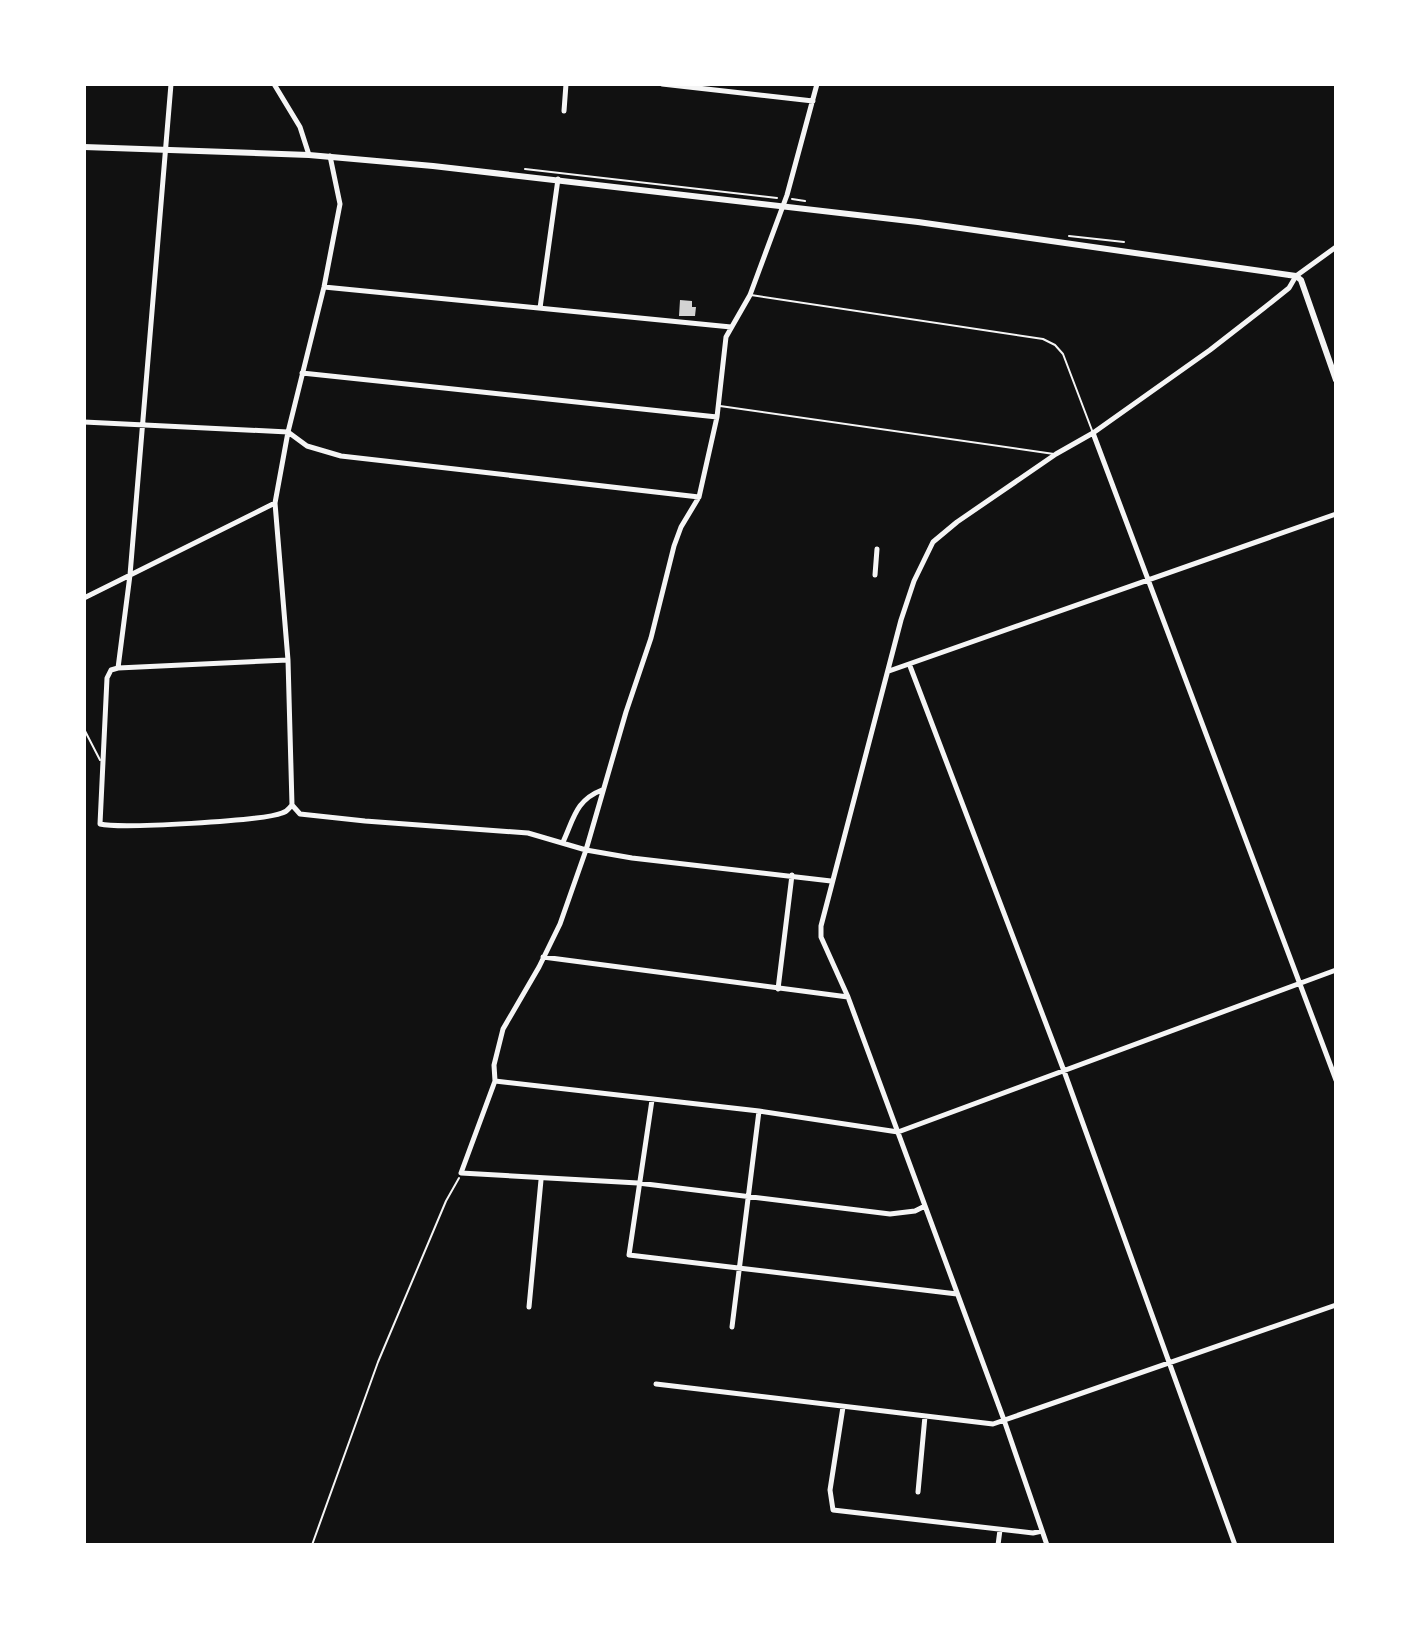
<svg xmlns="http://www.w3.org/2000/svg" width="1420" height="1629" viewBox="0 0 1420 1629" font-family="'Roboto Condensed',sans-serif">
	<rect width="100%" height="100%" fill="#111"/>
	<!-- building -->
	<path fill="#d3d3d3" d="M680,300l12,1v6h4l-1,9h-16z"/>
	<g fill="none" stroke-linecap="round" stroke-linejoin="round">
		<!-- path -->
		<path stroke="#f5f5f5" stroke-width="2" d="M525,169l252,29
			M792,199l13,2
			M1069,236l55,6
			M312,1545l66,-183 68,-161 13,-23"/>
		<!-- service -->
		<path stroke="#f5f5f5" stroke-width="2" d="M751,295l292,44 12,6 8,9 30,79
			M720,406l334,48
			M84,729l16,31"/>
		<!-- minor -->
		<path stroke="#f5f5f5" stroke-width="5" d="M274,84l26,43 9,28
			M662,84l151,17
			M817,84l-30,111 -37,100 -24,42 -9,80 -18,80 -18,30 -7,19 -23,92 -25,74 -40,138 -26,74 -21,43 -36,62 -9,36 1,16 -34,92 177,10 252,31 25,-3 10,-5
			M564,111l2,-27
			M324,287l407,40
			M540,308l18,-129
			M302,373l415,44
			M84,422l204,10
			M288,432l19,14 34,10 358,41
			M1093,433l243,647
			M875,575l2,-26
			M84,598l191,-95
			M910,666l154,405 171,474
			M118,668l-7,2 -4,8 -7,146c20,5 163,-3 182,-11 5,-1 6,-4 10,-8l-4,-145 -13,-157 13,-71 36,-145 16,-83 -10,-48
			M118,668l12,-93 41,-491
			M118,668l170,-8
			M889,671l447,-157
			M292,805l8,9 65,7 163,12 58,17 46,8 199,23
			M563,842c11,-24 13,-42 39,-52
			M543,957l305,40
			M778,989l14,-114
			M495,1081l264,30 139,21 438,-162
			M652,1100l-23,155 328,39
			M529,1307l12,-127
			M732,1327l27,-216
			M656,1384l337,40 343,-119
			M843,1407l-13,83 3,20 200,23 9,-2
			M918,1492l7,-76
			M998,1545l2,-15
			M1047,1545l-43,-125 -156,-423 -27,-60v-11l80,-306 13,-39 19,-39 24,-20 99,-68 37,-21 117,-83 54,-42 25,-20 7,-12 40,-29"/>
		<!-- tertiary -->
		<path stroke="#f5f5f5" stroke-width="6" d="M84,147l225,8 124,11 485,56 378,54 5,4 35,100"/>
	</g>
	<!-- border -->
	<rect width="1420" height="1629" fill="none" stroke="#ffffff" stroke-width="172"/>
</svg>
